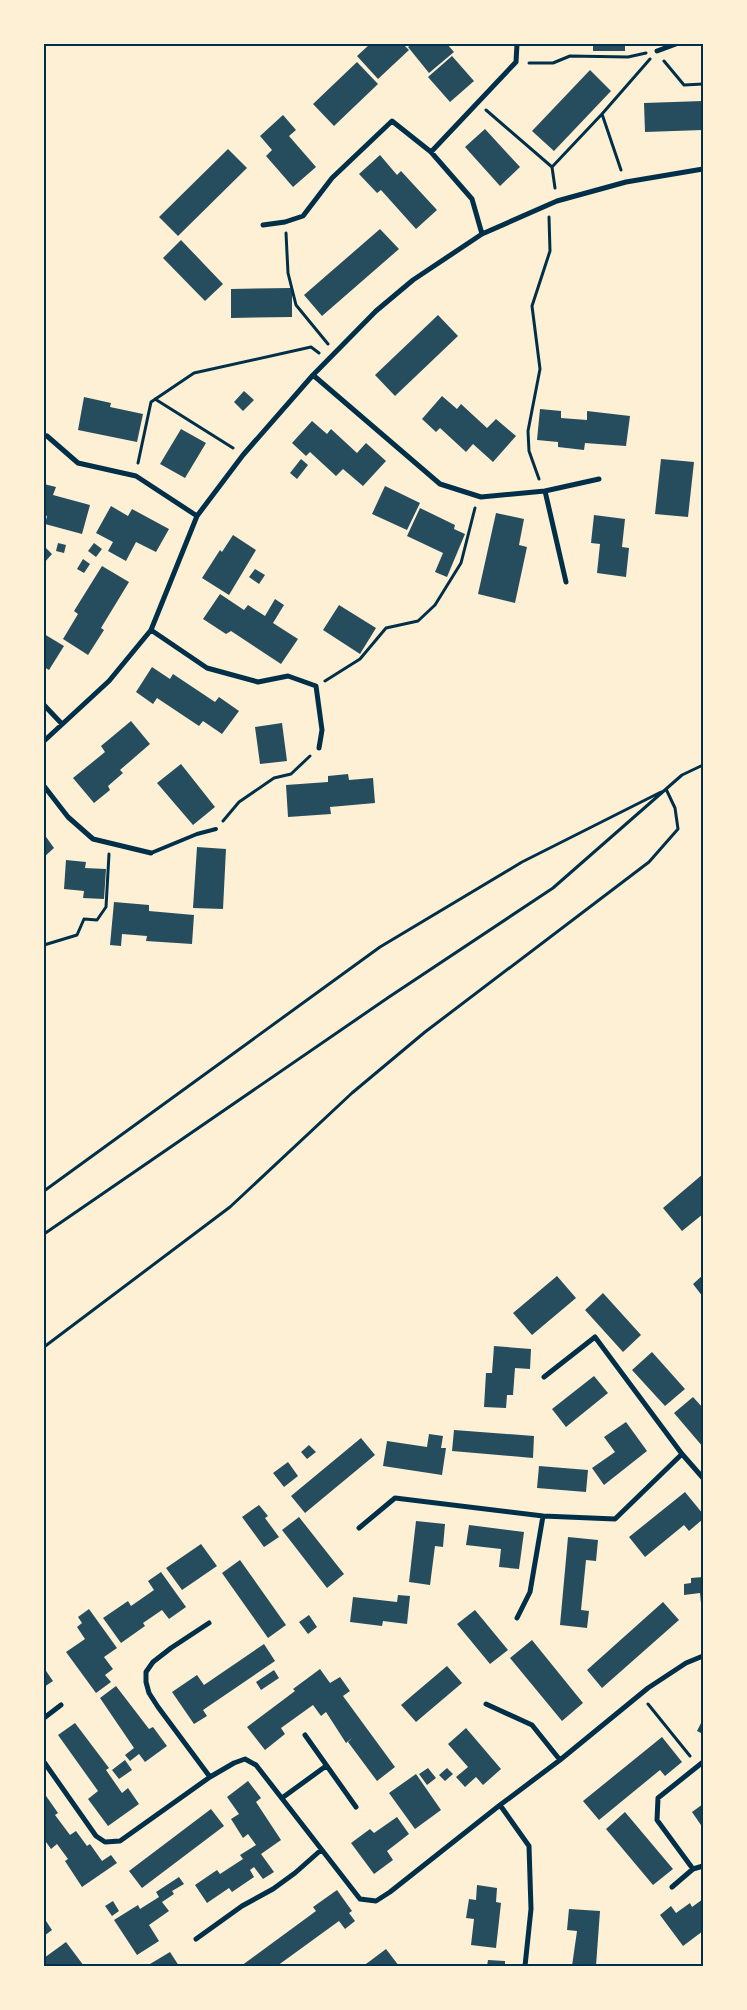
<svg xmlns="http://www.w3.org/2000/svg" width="747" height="2010" viewBox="0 0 747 2010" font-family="'Noto Sans',sans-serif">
	<rect width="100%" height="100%" fill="#fdf0d5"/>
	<!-- building -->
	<path fill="#264d5e" d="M370,44h33l6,6 -31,29 -21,-23z
		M412,44h35l7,8 -25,21 -21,-26z
		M593,44h32v7h-32z
		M452,56l22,25 -24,21 -22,-25z
		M357,62l21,22 -44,42 -21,-22z
		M590,70l21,21 -57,60 -22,-20z
		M703,101v29l-58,2 -1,-29z
		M283,115l13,15 -7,6 27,31 -23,20 -27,-31 6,-6 -12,-14z
		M485,129l35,38 -20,19 -35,-39z
		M228,149l19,19 -69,68 -19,-19z
		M380,155l17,20 4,-4 36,39 -21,19 -35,-39 -4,3 -18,-19z
		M380,229l19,20 -77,67 -18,-21z
		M181,240l42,44 -18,17 -42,-43z
		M292,288v29l-61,1v-29z
		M438,315l20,21 -63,60 -20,-21z
		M244,391l10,9 -11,11 -9,-9z
		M442,396l15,13 4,-5 26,24 9,-9 20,17 -23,26 -20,-18 -7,8 -26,-24 -4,4 -14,-13z
		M84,397l27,6 -1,4 33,7 -6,28 -59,-12z
		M540,409l21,2v7l26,2v-9l43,5 -4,30 -41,-3 -1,7 -26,-3v-5l-21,-2z
		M312,421l15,13 4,-5 26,24 9,-10 20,18 -23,25 -20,-17 -7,7 -26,-24 -4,4 -14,-13z
		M181,429l25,14 -21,35 -25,-14z
		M301,459l7,6 -11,14 -7,-6z
		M661,459l33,3 -6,55 -33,-3z
		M44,484l12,3 -3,8 37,10 -8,29 -37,-10 2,-8 -3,-1z
		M385,486l35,17 -13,27 -35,-16z
		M111,506l17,10 4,-7 37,20 -13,23 -20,-10 -10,19 -18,-10 5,-9 -17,-9z
		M420,508l35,17 -1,4 11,5 -18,43 -12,-5 8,-19 -36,-17z
		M496,513l28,6 -5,26 8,2 -12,56 -37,-9z
		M594,515l31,4 -3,28 7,1 -3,29 -29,-4 3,-29 -9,-1z
		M233,535l23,15 -27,45 -27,-17 18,-28 2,2z
		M58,543l8,2 -2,8 -8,-2z
		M94,543l8,6 -6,8 -8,-6z
		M45,547l7,7 -8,9v-15z
		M83,559l7,5 -6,9 -7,-4z
		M102,566l27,16 -28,46 3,2 -16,25 -25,-16 15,-25 -4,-3z
		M255,569l10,6 -6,9 -10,-7z
		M220,594l24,16 4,-5 17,11 10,-17 9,6 -11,18 25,16 -17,25 -50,-33 -5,3 -23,-15z
		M339,605l37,23 -16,26 -37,-24z
		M44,634l20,12 -15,24 -5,-3z
		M152,667l18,12 3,-5 42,28 4,-5 20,14 -17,23 -19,-13 -4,5 -42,-28 -4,6 -17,-12z
		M131,721l19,23 -30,26 3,3 -15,13 2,4 -16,13 -21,-25 32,-26 -4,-6z
		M282,723l5,38 -27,3 -5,-37z
		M181,764l34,43 -22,18 -36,-42z
		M348,774l1,6 24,-2 2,25 -45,4 1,7 -43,3 -2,-32 42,-3v-6z
		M44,834l10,14 -10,9z
		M197,847l29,2 -3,60 -30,-1z
		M66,860l20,2 -1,6 21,1 -2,30 -21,-1 1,-7 -20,-2z
		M114,902l35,3v6l45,4 -2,29 -46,-3 1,-5 -25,-2 -1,12 -11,-1z
		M703,1174v40l-21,17 -19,-23z
		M703,1275v22l-10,-13z
		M557,1276l19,22 -44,37 -19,-22z
		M603,1293l38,42 -18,17 -38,-42z
		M494,1346l37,3 -1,20 -15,-1 -2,27h-6l-1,13 -22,-1 2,-34h6z
		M652,1352l33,37 -20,17 -33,-36z
		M594,1376l14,17 -42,34 -14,-18z
		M693,1397l10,11v39l-29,-34z
		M626,1422l21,29 -43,34 -12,-17 23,-16 -11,-15z
		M454,1430l80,6 -1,22 -81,-7z
		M429,1434l14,2 -2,12h5l-4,27 -59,-9 4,-25 40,6z
		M361,1438l14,17 -70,58 -14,-17z
		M309,1445l7,7 -9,7 -6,-7z
		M288,1462l10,14 -14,11 -11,-14z
		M539,1466l49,4 -2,22 -49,-4z
		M685,1492l18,22v5l-14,12 -5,-6 -39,32 -16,-20z
		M259,1505l9,11 -3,2 14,19 -15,10 -22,-30z
		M299,1517l45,57 -17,14 -45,-58z
		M416,1521l29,3 -2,23 -8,-1 -5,39 -21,-3z
		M469,1525l55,7 -5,37 -20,-2 2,-18 -35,-4z
		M568,1537l30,3 -2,21 -10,-1 -5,50 8,1 -2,17 -27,-3z
		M201,1544l16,22 -35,24 -16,-22z
		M240,1560l46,65 -18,13 -46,-65z
		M161,1572l25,35 -17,12 -7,-9 -19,13 2,3 -24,17 -18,-25 25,-17 3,5 23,-16 -6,-9z
		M703,1577v36h-1l-2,-20 -16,2v-11l7,-1v-5z
		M398,1595l12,1 -3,28 -24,-3 -1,5 -32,-4 3,-25 44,5z
		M663,1602l16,18 -77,68 -15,-18z
		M89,1609l28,39 -13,9 9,12 -8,6 6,7 -15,11 -30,-41 19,-13 -8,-12 5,-4 -4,-6z
		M475,1610l33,40 -18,14 -33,-40z
		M309,1615l8,12 -9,7 -9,-12z
		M532,1640l51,63 -21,18 -52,-63z
		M264,1644l11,17 -72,49 4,6 -13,8 -22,-32 25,-17 7,10z
		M447,1666l15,17 -46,39 -15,-17z
		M44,1668l9,13 -9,6z
		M320,1669l10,14 10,-6 10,14 -7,5 52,71 -18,14 -29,-39 4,-4 -6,5 -20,-31 -5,4 -8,-11 -32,23 4,6 -20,16 -18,-23 48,-36 -2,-2z
		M274,1670l5,8 -18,12 -5,-8z
		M116,1686l33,43 4,-2 14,19 -22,16 -6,-8 -9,7 -5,-6 9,-7 -34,-50z
		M703,1719v15l-6,-3z
		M75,1723l34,45 -3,2 16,23 6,-5 11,16 -31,22 -20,-27 10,-8 -40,-56z
		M466,1728l35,41 -18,16 -7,-8 -11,10 -9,-10 12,-10 -20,-23z
		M662,1737l20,25 -17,14 -5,-6 -61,50 -16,-19z
		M125,1760l7,10 -13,9 -7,-9z
		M428,1768l8,10 -9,7 -8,-11z
		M447,1768l6,6 -8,7 -6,-6z
		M416,1774l25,36 -26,19 -26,-36z
		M248,1781l13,17 -5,4 25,38 -20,14 13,18 -11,7 -9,-12 -4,3 4,7 -22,15 -3,-4 -22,15 -12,-18 22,-15 3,4 23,-15 -3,-4 16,-10 -8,-11 -5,4 -12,-19 8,-5 -12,-17z
		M44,1793l14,20 -3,2 15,20 6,-4 11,15 3,-2 12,17 9,-6 6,8 -35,24 -17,-26 3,-2 -11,-15 -6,5 -5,-7 -2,2z
		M703,1804v24l-11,-16z
		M211,1809l13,17 -82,62 -13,-17z
		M625,1812l48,57 -20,16 -47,-56z
		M397,1817l12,17 -22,17 6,9 -19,14 -23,-31 19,-14 4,4z
		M179,1877l5,7 -12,7 2,3 -12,8 7,9 -20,14 10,16 -22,14 -23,-35 24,-15 2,4 19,-12 -3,-5z
		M477,1885l20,3 -1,14 5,1 -5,45 -25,-3 3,-26 -8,-1 3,-19 7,1z
		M337,1890l15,21 -3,2 6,8 -10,8 -6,-8 -62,45h-36l75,-55 -3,-4z
		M703,1899v32l-20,15 -23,-31 11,-9 5,7 14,-10 2,4z
		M113,1901l6,10 -7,5 -7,-10z
		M569,1909l31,2 -4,55h-24l5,-35 -10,-1z
		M44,1918l8,12 -8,6z
		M66,1942l18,24h-38l-2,-8z
		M386,1949l13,17h-36l7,-5z
		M170,1952l9,14h-28l-1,-2z
		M488,1960l17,1v5h-18z"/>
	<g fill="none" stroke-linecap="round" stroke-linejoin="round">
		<!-- path -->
		<path stroke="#003049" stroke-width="3" d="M664,61l20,24 19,-1
			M529,63h24l17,-7 58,1 18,-4
			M486,110l66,57 3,21
			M602,114l19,56
			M552,167l50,-53 48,-55
			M286,233l2,40 8,32 32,39
			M155,399l78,49
			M138,463l13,-61 43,-29 117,-26 8,6
			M539,479l-10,-28 -1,-20 12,-62 -8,-63 18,-55 -1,-34
			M325,681l35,-22 26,-31 32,-7 17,-16 26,-42 14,-55
			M223,821l16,-19 35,-24 17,-4 19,-18
			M44,945l33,-10 7,-16 13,1 9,-13 3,-53
			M44,1191l336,-244 142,-85 139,-70
			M44,1234l345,-237 164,-109 129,-113 21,-10
			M44,1347l186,-140 122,-114 73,-61 224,-170 29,-33 -3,-21 -9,-19
			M648,1704l42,52"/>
		<!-- service -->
		<path stroke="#003049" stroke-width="4" d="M151,853l46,-19 19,-5"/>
		<!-- minor -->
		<path stroke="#003049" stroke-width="5" d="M657,51l19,-7
			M431,152l85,-90 1,-18
			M263,225l22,-3 18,-6 29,-38 60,-57 39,31 41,47 10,35
			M313,375l127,109 41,13 64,-6 54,-12
			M47,436l31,27 58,13 61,40
			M545,491l21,91
			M151,630l56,38 51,14 30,-6 28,10 6,44 -3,18
			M44,705l18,19
			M44,741l65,-60 42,-51 46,-114 46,-61 70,-80 63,-64 37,-31 69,-46 75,-33 69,-19 77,-13
			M44,786l24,31 25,22 58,14
			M544,1377l51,-40 87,117 21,24
			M359,1528l36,-30 148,18 72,3 67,-65
			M517,1618l13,-26 13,-76
			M209,1623l-38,25 -18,14 -7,10v10l3,11 9,14 52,70
			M486,1704l46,21 28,35
			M44,1718l17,-13
			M305,1735l51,72
			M44,1762l52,74 9,6 15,-1 90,-64 24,-14 11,-4 11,6 104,134 16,2 14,-9 110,-87 60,-45 88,-72 38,-25 17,-7
			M282,1798l44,-32
			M500,1805l29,41 2,63 -6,57
			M693,1869l-36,-49 1,-22 45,-36
			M672,1887l21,-18 10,-3
			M196,1939l46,-33 31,-17 22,-16 26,-23"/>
	</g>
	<!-- border -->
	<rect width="747" height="2010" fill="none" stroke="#fdf0d5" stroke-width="90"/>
	<rect x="45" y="45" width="657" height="1920" fill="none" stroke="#003049" stroke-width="2"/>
</svg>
